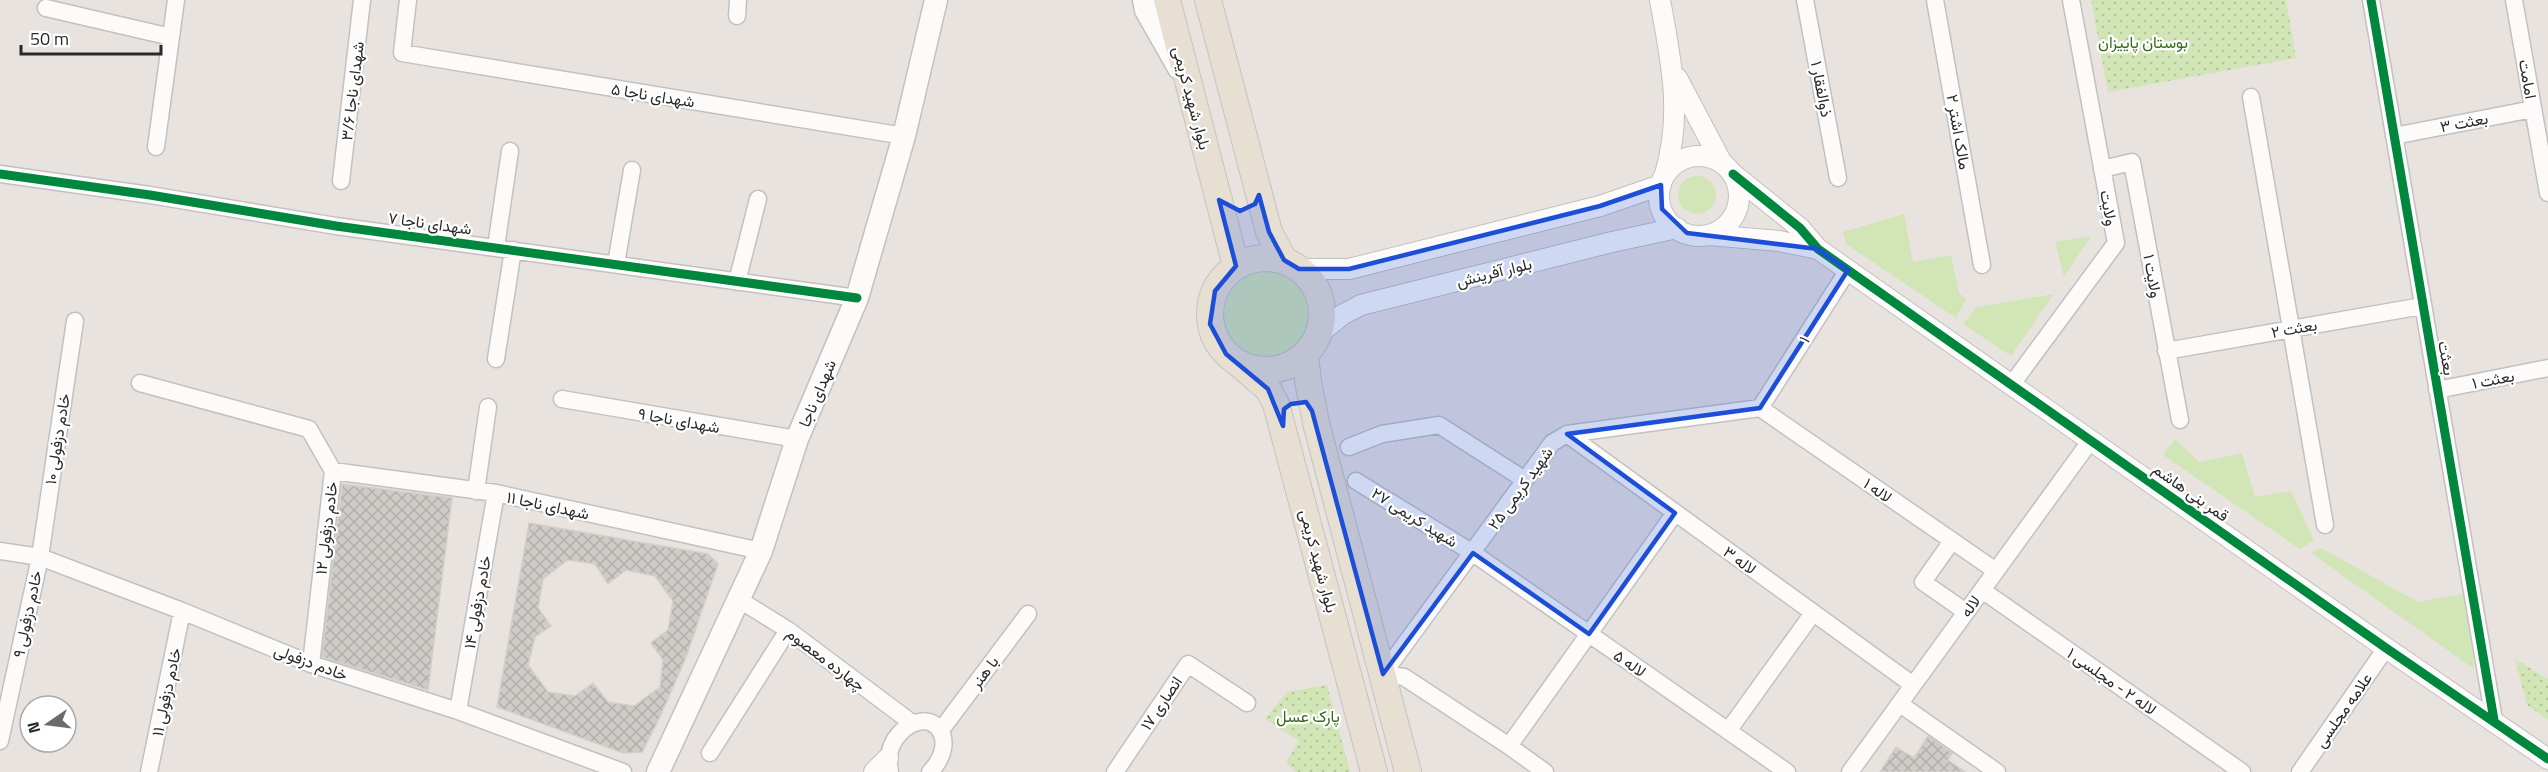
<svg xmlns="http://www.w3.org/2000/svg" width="2548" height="772" viewBox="0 0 2548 772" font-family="'Titillium Web',Vazirmatn,sans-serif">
	<defs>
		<pattern id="park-dots" width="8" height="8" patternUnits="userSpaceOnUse" patternTransform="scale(1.5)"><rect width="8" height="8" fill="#d1e5b6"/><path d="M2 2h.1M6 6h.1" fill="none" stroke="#b4c59d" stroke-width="1.8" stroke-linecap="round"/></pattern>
		<pattern id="building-cross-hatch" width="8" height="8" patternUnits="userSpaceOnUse" patternTransform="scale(1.5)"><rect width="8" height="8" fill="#cfccc8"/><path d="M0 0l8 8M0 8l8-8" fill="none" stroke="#b2afac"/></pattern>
	</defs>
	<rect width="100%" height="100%" fill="#e9e3df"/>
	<!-- grass -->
	<path fill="#d1e5b6" d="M1678 195a19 19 0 1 1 38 0a19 19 0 1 1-38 0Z
		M1904,214l9,48 38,-7 8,38 7,6 -10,19 -110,-74 -3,-12z
		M2091,236l-27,41 -9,-35z
		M1222 314a44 44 0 1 1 88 0a44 44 0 1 1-88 0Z
		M2054,294l-43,62 -48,-32 13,-17z
		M2175,439l24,23 43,-9 13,44 36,-6 23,49 -14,9 -137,-94z
		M2321,548l97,54 49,-9 7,76 -163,-116z"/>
	<!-- park -->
	<path fill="url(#park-dots)" d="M2091,0h195l10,58 -188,34z
		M2515,659l33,20v41l-21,-15z
		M1327,685l23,87h-54l-10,-9 13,-22 -34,-22 22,-27z"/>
	<!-- building -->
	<path fill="url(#building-cross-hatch)" stroke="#d4cfcb" stroke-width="1.5" fill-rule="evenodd" d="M342,484l110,14 -24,192 -106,-33z
		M529,523l179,31 10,10 -32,93 -26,60 -18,35 -19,1 -126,-46zM568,560l27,4 13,20 18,-14 29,6 18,25 -5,29 -17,13 12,17 -3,27 -26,19 -26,-4 -15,-19 -18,13 -27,-4 -20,-27 7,-28 16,-11 -13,-18 5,-29z
		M1928,736l24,17 -4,7 17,12h-85l16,-25 18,11z"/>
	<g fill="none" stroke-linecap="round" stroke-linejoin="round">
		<!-- minor casing -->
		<g stroke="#c2c1c1" stroke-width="19">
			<path id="minor" d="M408,0l-6,53 502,83
				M1805,0l33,178
				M1935,0l47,265
				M2371,0l123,720
				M2514,0l34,193
				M46,8l125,29
				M737,16l1,-16
				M2251,97l74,428
				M2394,136l139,-27
				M156,147l20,-147
				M2102,169l30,-7 48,258
				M0,174l150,21 186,31 521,72
				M341,181l21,-181
				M496,247l14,-96
				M616,264l16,-94
				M737,282l21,-83
				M2166,351l256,-45
				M496,359l17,-109
				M140,383l169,46 24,42 -22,193
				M2012,384l104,-141 -45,-243
				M2437,390l111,-22
				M562,399l235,40
				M1760,408l236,163
				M1760,408l88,-138
				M1567,434l346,251
				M1349,447l33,-13 57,-9 86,55
				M333,471l163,22 265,58
				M1356,481l117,72 314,219
				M476,491l12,-84
				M1952,541l-29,41 43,30
				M0,551l40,6 142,54 129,53 147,47 165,61
				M1982,590l260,182
				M738,599l50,31 124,93
				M1900,704l97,68
				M458,711l38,-218
				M941,730l87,-116
				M1728,731l85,-118
				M0,741l40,-184 35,-236
				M1509,746l166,-233
				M710,753l78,-123
				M149,772l33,-161
				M890,772c-3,-15 -1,-27 10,-39 31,-31 62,6 30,39
				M1115,772l73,-108 59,39
				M1545,772l-36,-26 -105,-69 -21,-3 169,-231 15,-9 193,-26
				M1850,772l241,-332
				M2300,772l86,-124"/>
		</g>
		<!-- tertiary casing -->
		<g stroke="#c2c1c1" stroke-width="22">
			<path id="tertiary" d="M1660,0c11,61 23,113 5,174
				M1677,78l45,85
				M1659 196a40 40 0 1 1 80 0a40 40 0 1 1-80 0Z
				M1733,174l67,54 18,21 568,399 162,111
				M1709,235l70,6 39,8
				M1299,269h50l251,-63 61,-21
				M1320,333l22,-18 19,-10 251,-63 65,-14
				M874,772l14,-14"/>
		</g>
		<!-- secondary casing -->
		<g stroke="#c2c1c1" stroke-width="25">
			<path id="secondary" d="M1144,0l2,10 33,58
				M658,772l103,-221 36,-112 60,-141 47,-162 32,-136"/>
		</g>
		<!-- primary casing -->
		<g stroke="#c4c2c1" stroke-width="28">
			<path id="primary" d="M1167,0l69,266
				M1208,0l61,232 15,28
				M1210 314a56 56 0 1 1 112 0a56 56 0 1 1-112 0Z
				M1305,355l3,26 8,42 92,349
				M1239,364l29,25 8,15 98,368"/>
		</g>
		<!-- minor -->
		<use href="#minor" stroke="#fcfbfa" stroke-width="16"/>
		<!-- tertiary -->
		<use href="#tertiary" stroke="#fcfbfa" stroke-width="20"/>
		<!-- secondary -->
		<use href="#secondary" stroke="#fcfbfa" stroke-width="22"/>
		<!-- primary -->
		<use href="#primary" stroke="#e7dfd2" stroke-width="26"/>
		<!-- cycleway casing -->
		<g stroke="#fff" stroke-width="13">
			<path id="cycleway" d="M2371,0l123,720
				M0,174l150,21 186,31 521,72
				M1733,174l67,54 18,21 568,399 162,111"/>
		</g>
		<!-- cycleway -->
		<use href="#cycleway" stroke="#00873e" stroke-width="9"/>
	</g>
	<!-- marked area -->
	<path fill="#1d4ed8" fill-opacity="0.2" stroke="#1d4ed8" stroke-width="4.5" stroke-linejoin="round" d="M1661,185l1,24 25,24 131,16 30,21 -88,138 -193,26 108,79 -86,121 -116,-81 -90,121 -71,-263 -6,-9 -15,2 -7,5 -1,17 -15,-37 -42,-35 -16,-30 5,-33 21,-25 -17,-66 21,11 15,-7 4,-9 10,37 15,28 15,9h50l251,-63z"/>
	<g text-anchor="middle" stroke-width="4.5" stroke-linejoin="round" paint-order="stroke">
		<!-- park labels -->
		<g font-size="16" fill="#346a17" stroke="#fff">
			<text x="2143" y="48">بوستان پاییزان</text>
			<text x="1308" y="722">پارک عسل</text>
		</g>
		<!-- street labels -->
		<g font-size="16" fill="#2a2a2a" stroke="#fff">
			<text transform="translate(2528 79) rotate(80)" y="6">امامت</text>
			<text transform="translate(1822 89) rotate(79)" y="6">ذوالفقار ۱</text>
			<text transform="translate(352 91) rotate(-83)" y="6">شهدای ناجا ۳/۶</text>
			<text transform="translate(653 95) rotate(9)" y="6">شهدای ناجا ۵</text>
			<text transform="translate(1192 98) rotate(75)" y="6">بلوار شهید کریمی</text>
			<text transform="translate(2464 122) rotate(-11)" y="6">بعثت ۳</text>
			<text transform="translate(1959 132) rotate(80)" y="6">مالک اشتر ۲</text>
			<text transform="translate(2109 208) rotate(80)" y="6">ولایت</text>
			<text transform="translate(430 223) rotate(8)" y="6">شهدای ناجا ۷</text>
			<text transform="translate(1494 272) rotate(-14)" y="6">بلوار آفرینش</text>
			<text transform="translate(2153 276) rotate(80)" y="6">ولایت ۱</text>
			<text transform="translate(2294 328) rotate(-10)" y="6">بعثت ۲</text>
			<text transform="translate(1804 339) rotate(-58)" y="6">۱</text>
			<text transform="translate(2447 358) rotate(80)" y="6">بعثت</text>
			<text transform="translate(2493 379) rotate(-11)" y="6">بعثت ۱</text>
			<text transform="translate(817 393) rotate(-67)" y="6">شهدای ناجا</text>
			<text transform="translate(679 420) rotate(10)" y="6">شهدای ناجا ۹</text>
			<text transform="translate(57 439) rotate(-81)" y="6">خادم دزفولی ۱۰</text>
			<text transform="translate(1520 488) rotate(-54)" y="6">شهید کریمی ۲۵</text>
			<text transform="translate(1878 490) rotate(35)" y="6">لاله ۱</text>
			<text transform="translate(2191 492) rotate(35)" y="6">قمر بنی هاشم</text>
			<text transform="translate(548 505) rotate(12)" y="6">شهدای ناجا ۱۱</text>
			<text transform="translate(1415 517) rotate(32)" y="6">شهید کریمی ۲۷</text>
			<text transform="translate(326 528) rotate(-83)" y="6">خادم دزفولی ۱۲</text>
			<text transform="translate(1740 560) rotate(36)" y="6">لاله ۳</text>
			<text transform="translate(1319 561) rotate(75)" y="6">بلوار شهید کریمی</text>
			<text transform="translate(477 602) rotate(-80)" y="6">خادم دزفولی ۱۴</text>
			<text transform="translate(1970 606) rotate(-54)" y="6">لاله</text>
			<text transform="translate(27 614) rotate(-78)" y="6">خادم دزفولی ۹</text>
			<text transform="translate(826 659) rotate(37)" y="6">چهارده معصوم</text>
			<text transform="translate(311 662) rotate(20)" y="6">خادم دزفولی</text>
			<text transform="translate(1630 663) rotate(35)" y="6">لاله ۵</text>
			<text transform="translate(984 672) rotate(-53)" y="6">با هنر</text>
			<text transform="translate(2112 681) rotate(35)" y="6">لاله ۲ - مجلسی ۱</text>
			<text transform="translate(166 692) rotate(-78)" y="6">خادم دزفولی ۱۱</text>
			<text transform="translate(1161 703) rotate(-56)" y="6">انصاری ۱۷</text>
			<text transform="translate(2343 710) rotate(-55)" y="6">علامه مجلسی</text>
		</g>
	</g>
	<!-- north arrow -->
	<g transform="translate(48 724) rotate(256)"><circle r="28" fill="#ffffff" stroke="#aaaaaa" stroke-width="1.5"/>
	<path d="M0-4.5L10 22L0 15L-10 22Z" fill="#6d6b69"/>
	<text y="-9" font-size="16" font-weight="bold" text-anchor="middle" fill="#2a2a2a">N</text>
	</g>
	<!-- scale -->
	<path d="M21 45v9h140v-9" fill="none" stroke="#2a2a2a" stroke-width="3"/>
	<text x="30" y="45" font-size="18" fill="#2a2a2a" stroke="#ffffff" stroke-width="4.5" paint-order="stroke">50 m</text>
</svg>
